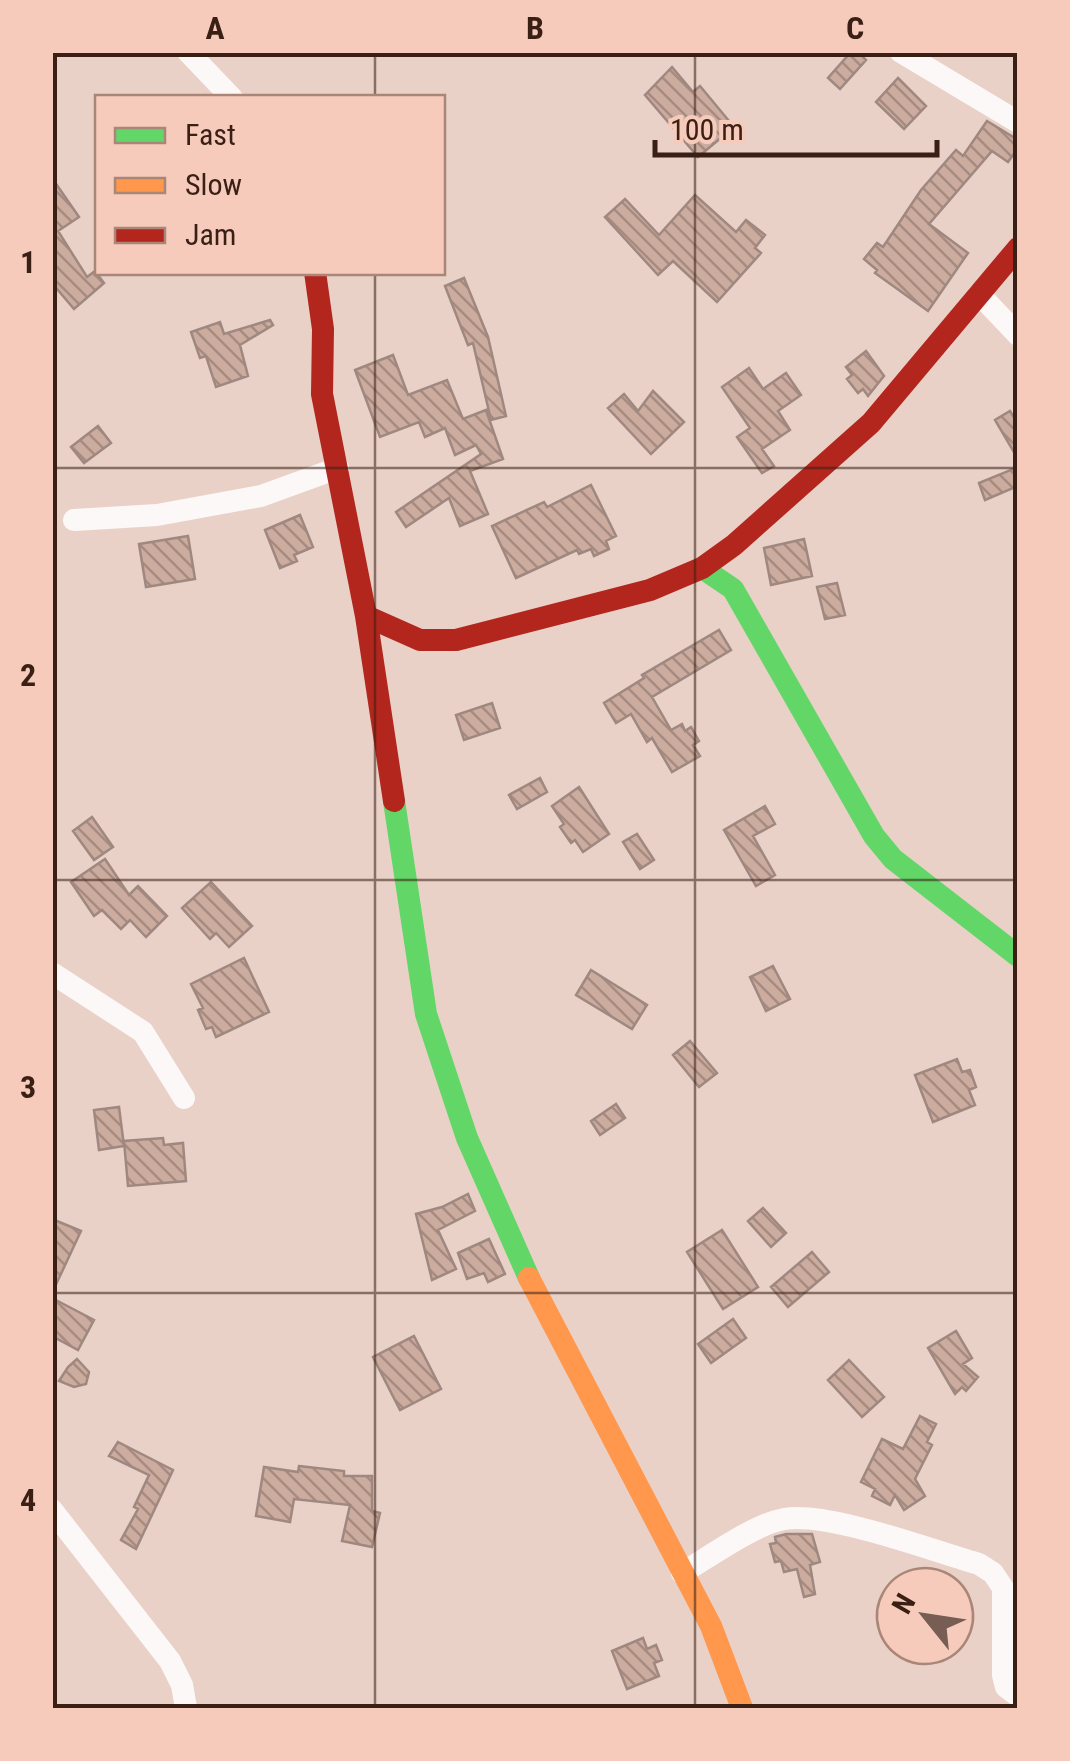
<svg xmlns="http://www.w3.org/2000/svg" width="1070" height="1761" viewBox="0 0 1070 1761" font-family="'Roboto Condensed',sans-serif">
	<defs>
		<pattern id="building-back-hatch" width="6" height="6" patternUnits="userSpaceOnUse" patternTransform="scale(2.5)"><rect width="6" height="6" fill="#ccac9f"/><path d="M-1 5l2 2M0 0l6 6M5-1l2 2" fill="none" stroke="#a78b80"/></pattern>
	</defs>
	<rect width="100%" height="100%" fill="#e9d1c8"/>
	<!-- building -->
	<path fill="url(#building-back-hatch)" stroke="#9f8880" stroke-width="2.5" d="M851,52h7l8,8 -26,29 -12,-11z
		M672,67l21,25 7,-6 34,41 -36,30 -53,-62z
		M898,78l28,28 -22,23 -28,-27z
		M987,121l31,19v8l-10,14 -16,-11 -63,73 39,29 -40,58 -53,-38 2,-3 -13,-11 13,-16 6,4 38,-57 35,-40 7,6z
		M52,178l27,39 -21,14 29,46 8,-6 9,12 -30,26 -22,-26z
		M695,195l41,37 10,-12 19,15 -10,13 6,5 -44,49 -44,-41 -15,14 -53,-58 20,-18 34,36z
		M464,278l24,59 18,79 -15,4 -18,-77 -5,2 -23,-59z
		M270,320l3,5 -33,20 8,31 -32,11 -10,-31 -6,2 -9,-26 29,-10 4,12z
		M866,351l18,25 -16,20 -5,-7 -5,4 -11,-14 5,-4 -6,-8z
		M393,355l15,40 39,-15 16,39 23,-9 17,49 -33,12 18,43 -28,12 -11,-28 -43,29 -10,-15 85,-58 -5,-9 -21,10 -10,-27 -20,9 -6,-15 -39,15 -25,-67z
		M749,368l14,21 23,-16 15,22 -23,16 12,19 -28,19 12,17 -12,7 -25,-36 13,-9 -28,-41z
		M653,391l31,31 -33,32 -43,-46 16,-14 14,17z
		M1010,411l8,13v35l-23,-39z
		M98,426l13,17 -27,20 -13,-16z
		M1018,467v19l-33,14 -6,-17z
		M591,485l25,51 -10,5 3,8 -15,7 -3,-7 -12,5 -2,-4 -61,28 -24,-52 52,-24 3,5z
		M300,515l13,32 -19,8 3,6 -17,7 -15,-38z
		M188,536l7,43 -49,8 -7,-43z
		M804,539l8,37 -41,9 -7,-37z
		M837,583l8,32 -20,4 -8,-32z
		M719,630l12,20 -79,47 19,33 11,-6 3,7 6,-4 8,14 -6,4 7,11 -28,16 -20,-34 -5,4 -16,-28 -15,9 -12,-20 40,-25 -2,-3z
		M492,703l8,25 -36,12 -8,-25z
		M540,778l7,14 -30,17 -8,-14z
		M579,787l30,47 -26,18 -8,-12 -4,3 -11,-16 4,-3 -12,-18z
		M765,806l10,18 -22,12 22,39 -19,11 -32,-56z
		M92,817l21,30 -19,13 -21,-29z
		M637,834l17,26 -14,9 -17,-27z
		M105,859l24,36 9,-9 29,30 -21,21 -16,-17 -9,9 -19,-19 -8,6 -23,-34z
		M211,882l41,44 -23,21 -13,-14 -6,6 -28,-31z
		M244,958l25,54 -53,25 -4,-10 -6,2 -8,-19 5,-2 -12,-24z
		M773,966l17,33 -24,12 -16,-34z
		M591,970l56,35 -15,24 -56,-34z
		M690,1041l27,32 -18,14 -26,-32z
		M957,1059l5,13 8,-2 6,17 -7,3 6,15 -42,17 -18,-47z
		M616,1104l9,14 -25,17 -9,-14z
		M119,1107l5,39 -25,4 -5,-40z
		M163,1138l1,7 19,-2 3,38 -58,5 -4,-45z
		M468,1194l7,17 -37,19 18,39 -24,11 -16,-66 26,-7z
		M763,1208l23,25 -15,14 -23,-26z
		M52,1219l29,12 -29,62z
		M722,1230l36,57 -35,22 -36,-57z
		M489,1239l16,35 -17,8 -4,-9 -17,6 -9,-26z
		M812,1252l17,20 -41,35 -17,-20z
		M52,1298l42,22 -16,30 -26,-14z
		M733,1319l13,19 -35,25 -13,-19z
		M956,1331l16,27 -9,6 15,13 -12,14 -4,-4 -7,7 -27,-46z
		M414,1336l27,53 -41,21 -27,-53z
		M77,1359l12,13 -3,12 -12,3 -15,-6 9,-14z
		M849,1360l35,37 -22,20 -34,-37z
		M920,1416l16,8 -9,18 5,3 -17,34 10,17 -21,14 -9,-15 -5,10 -18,-9 3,-7 -14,-7 21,-43 21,10z
		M118,1442l55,28 -37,79 -15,-9 17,-31 -4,-2 15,-32 -40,-19z
		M299,1466l45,5v5h28v35l8,2 -8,34 -30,-6 8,-36 -56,-6 -4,23 -34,-6 8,-49 34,5z
		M786,1534h26l8,28 -10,3 5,29 -11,3 -7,-28 -13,3 -3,-11 -6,1 -5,-18 6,-1 -1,-6z
		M643,1638l4,11 9,-4 6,15 -8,3 5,13 -32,13 -15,-38z"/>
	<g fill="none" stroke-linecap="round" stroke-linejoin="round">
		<!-- street -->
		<path stroke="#fcf8f7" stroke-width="22" d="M188,52l44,46
			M901,52l117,70
			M979,294l39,41
			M74,520l83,-5 104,-19 77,-28
			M52,973l91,59 41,66
			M52,1510l118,151 12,24 4,23
			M682,1573c29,-17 71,-48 102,-54 44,-8 149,32 195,45l14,9 10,15v87l3,12 12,9"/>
		<!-- fast -->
		<path stroke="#63d668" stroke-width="22" d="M702,568l31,21 141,247 19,23 125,97
			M394,801l32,213 41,124 62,140"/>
		<!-- slow -->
		<path stroke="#ff974d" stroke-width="22" d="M529,1278l182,348 31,82"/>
		<!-- jam -->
		<path stroke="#b3261e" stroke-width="22" d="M315,272l8,57 -1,65 44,222 28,185
			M366,616l54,24h36l194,-50 52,-22 32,-23 137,-122 147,-175"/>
	</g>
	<!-- grid -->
	<path fill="none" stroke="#391f14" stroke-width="2.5" stroke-opacity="0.55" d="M375,52v46M695,52v1656M375,272v1436M52,468h966M52,880h966M52,1293h966"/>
	<!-- border -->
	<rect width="1070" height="1761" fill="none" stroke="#f6cbbb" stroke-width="110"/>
	<!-- legend -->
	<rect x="95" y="95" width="350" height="180" fill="#f6cbbb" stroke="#aa8678" stroke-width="2.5"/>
	<rect x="115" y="128" width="50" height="15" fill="#63d668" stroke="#aa8678" stroke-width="2.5"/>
	<text x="185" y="145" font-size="30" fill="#391f14">Fast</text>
	<rect x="115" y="178" width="50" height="15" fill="#ff974d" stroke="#aa8678" stroke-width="2.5"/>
	<text x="185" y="195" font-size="30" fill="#391f14">Slow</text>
	<rect x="115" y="228" width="50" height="15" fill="#b3261e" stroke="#aa8678" stroke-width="2.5"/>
	<text x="185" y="245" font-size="30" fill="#391f14">Jam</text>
	<!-- north arrow -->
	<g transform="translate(925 1616) rotate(300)"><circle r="48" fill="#f6cbbb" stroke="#aa8678" stroke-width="2.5"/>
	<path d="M0-8L18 38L0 25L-18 38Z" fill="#775d53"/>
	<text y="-15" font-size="28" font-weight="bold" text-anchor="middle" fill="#391f14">N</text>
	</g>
	<!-- scale -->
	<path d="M655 140v15h282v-15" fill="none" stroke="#391f14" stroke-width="5"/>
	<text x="670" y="140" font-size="30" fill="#391f14" stroke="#f6cbbb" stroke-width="8" paint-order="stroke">100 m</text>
	<rect x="55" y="55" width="960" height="1651" fill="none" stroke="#391f14" stroke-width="4"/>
	<g font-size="32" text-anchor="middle" font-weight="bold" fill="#391f14">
		<text x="215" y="39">A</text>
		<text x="535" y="39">B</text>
		<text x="855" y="39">C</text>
		<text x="28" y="273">1</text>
		<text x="28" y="686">2</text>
		<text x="28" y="1098">3</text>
		<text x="28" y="1511">4</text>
	</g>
</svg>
